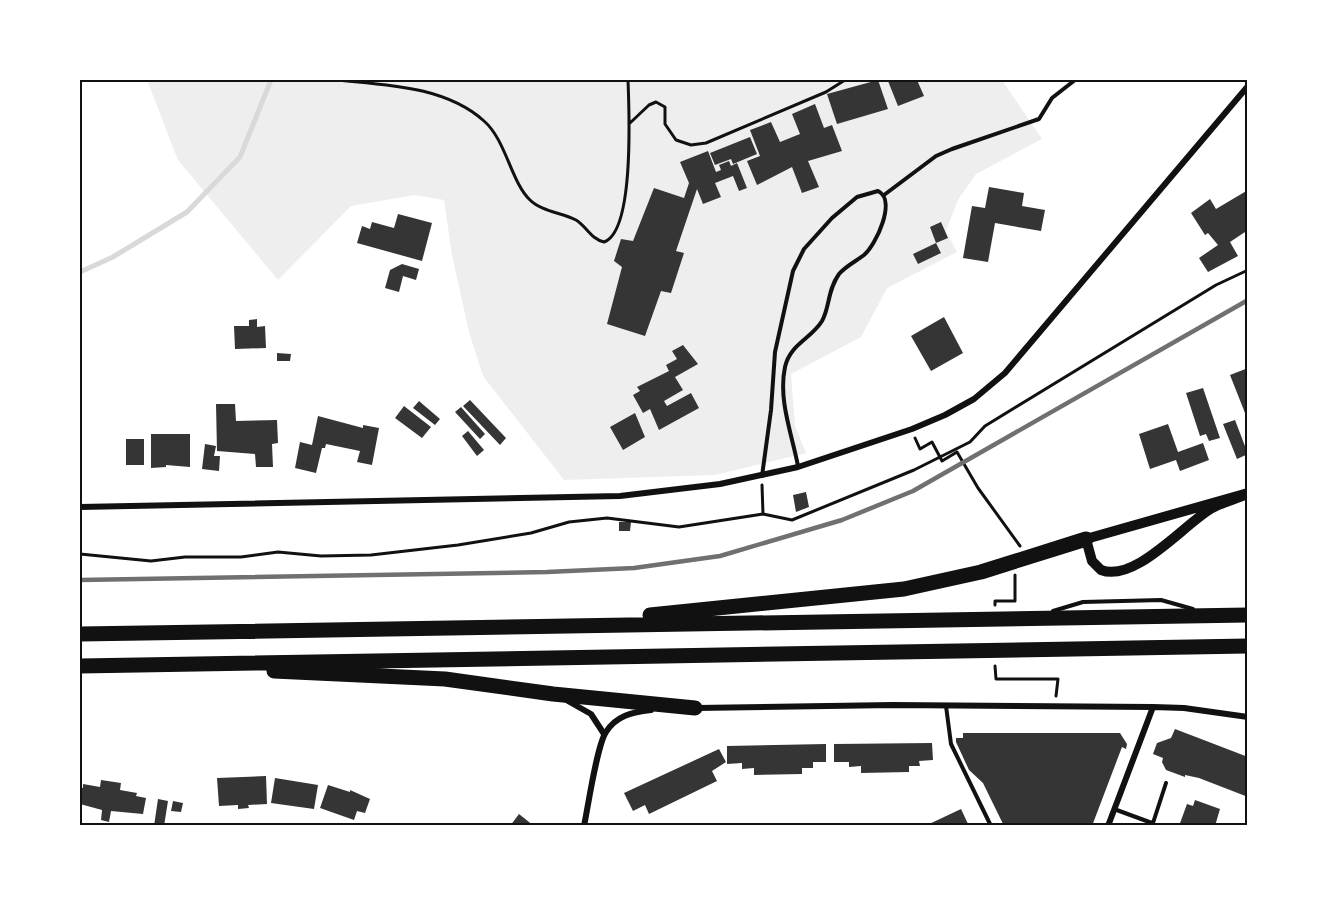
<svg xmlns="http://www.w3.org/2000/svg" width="1327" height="905" viewBox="0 0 1327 905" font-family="'Asap Condensed',sans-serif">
	<rect width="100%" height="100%" fill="#fff"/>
	<!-- green -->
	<path fill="#eee" d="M147,80h855l40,59 -66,35 -18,26 -12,31 11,21 -70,36 -26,49 -70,37 4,52 11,27 -91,22 -151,5 -81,-104 -14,-44 -17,-77 -8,-55 -29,-5 -64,11 -73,74 -100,-120z"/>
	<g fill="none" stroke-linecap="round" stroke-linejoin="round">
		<!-- stream -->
		<path stroke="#d9d9d9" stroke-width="5" d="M80,272l33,-15 74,-45 53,-55 31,-77"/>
	</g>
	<!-- building -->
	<path fill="#353535" d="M878,80l10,29 -51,15 -10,-30z
		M892,80h25l7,16 -26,10 -10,-25z
		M815,104l9,24 8,-3 10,26 -34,10 11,26 -17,6 -10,-26 -35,18 -10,-24 13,-5 -10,-26 21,-8 9,20 20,-8 -8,-20z
		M750,137l7,17 -24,10 -2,-5 -16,6 -5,-12z
		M708,151l8,21 5,-2 -2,-5 10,-4 2,5 6,-3 10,25 -8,3 -6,-15 -18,7 6,14 -18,7 -6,-15 -21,62 8,2 -13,40 -10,-2 -16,45 -38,-12 15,-57 -8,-6 7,-22 12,2 21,-53 30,10 5,-15 -9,-21z
		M989,187l35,6 -2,13 23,4 -4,21 -46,-8 -7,39 -25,-4 9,-52 13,2z
		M1248,190v40l-18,12 8,14 -30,16 -9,-14 19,-13 -10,-12 -3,2 -14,-22 19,-14 6,10z
		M398,214l34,9 -10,38 -65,-18 5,-17 8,3 2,-7 22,6z
		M941,222l7,16 -12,5 -6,-16z
		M936,243l5,10 -23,11 -5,-10z
		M402,264l17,5 -3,11 -13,-4 -4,16 -14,-4 5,-18z
		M944,317l19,36 -32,18 -20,-35z
		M257,319v8l8,-1 1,22 -31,1 -1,-23h15v-6z
		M683,345l15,19 -23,13 8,13 -19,11 3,5 24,-13 8,15 -40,22 -9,-21 -7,4 -10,-18 7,-4 -3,-4 32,-16 -3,-6 11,-6 -5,-8z
		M277,353l14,1 -1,7h-13z
		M1248,368v44l-3,1 -15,-38z
		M1203,388l17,50 -11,3 -3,-7 -6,2 -14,-43z
		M470,400l36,38 -6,7 -37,-39z
		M419,401l21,18 -5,6 -22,-17z
		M216,404h19l1,17 41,-1 1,23 -6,1 1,23h-17l-1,-13 -38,-3z
		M404,406l27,21 -9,11 -27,-20z
		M461,407l24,27 -5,5 -25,-27z
		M635,413l10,24 -22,13 -13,-23z
		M318,416l45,12v-3l16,3 -7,37 -15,-3 3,-11 -34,-7 -1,4h-3l-6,25 -21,-5 5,-26 12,3z
		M1235,420l13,34 -11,5 -14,-35z
		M1168,424l10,28 25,-9 6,17 -29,11 -4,-11 -26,9 -11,-35z
		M468,431l16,19 -7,6 -15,-20z
		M151,434h39v33l-24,-2v2l-15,1z
		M126,439h18v26h-18z
		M205,444l11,2 -2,10h6l-1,15 -17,-2z
		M806,492l3,15 -13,5 -3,-17z
		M619,522h12l-1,9h-11z
		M1175,729l73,28v40l-49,-19 -14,-3v2l-19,-7 -4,-8 1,-4 -10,-4 4,-11 14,-5z
		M963,733h157l7,11 -1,5 -4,-2 -30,79h-21l-1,-3 -4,3h-62l-21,-43 -14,-13 -13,-28v-4h7z
		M932,743l1,17 -14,1 1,5h-11v6l-48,1v-7l-12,1v-5h-15v-18z
		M826,744v18h-13v6h-11v6l-48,1v-7l-12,1v-6l-15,1v-18z
		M719,749l7,13 -14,9 5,10 -68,33 -4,-9 -12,6 -9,-18z
		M266,776l1,28 -19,1 1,3 -11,1v-4l-19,1 -2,-28z
		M275,778l43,7 -4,24 -43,-6z
		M101,780l20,3 -1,7 17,3 -1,3 10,2 -3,16 -32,-3 -2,11 -8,-2 1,-10 -22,-6v-17l3,1v-4l17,3z
		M328,785l22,7v-2l20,9 -5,14 -8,-2 -3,9 -34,-12z
		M158,799l10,2 -4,25h-10z
		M1195,800l25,9 -5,17h-36l8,-22 6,2z
		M173,801l10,2 -2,9 -10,-1z
		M961,809l8,17h-44z
		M519,814l15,12h-24z"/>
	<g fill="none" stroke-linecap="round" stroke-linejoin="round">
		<!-- path -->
		<path stroke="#111" stroke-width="3" d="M337,80c49,5 108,6 147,41 22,19 27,61 46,79 11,11 32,13 46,20 11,7 15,19 28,22 31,-11 25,-133 24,-162
			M630,123l19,-18 7,-3 9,5v17l11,16 15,5 15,-2 120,-51 19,-12
			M915,438l5,11 12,-7 10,19 15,-9 21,36 42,58
			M762,485l1,29
			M80,554l71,7 34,-4h56l37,-5 43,4 50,-1 87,-10 73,-12 38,-11 38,-4 72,9 84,-13 29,6 122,-50 56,-28 15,-16 231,-141 32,-15
			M995,605v-4h20v-26
			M995,666l1,13h62l-2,17"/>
		<!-- service -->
		<path stroke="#111" stroke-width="4" d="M884,195l52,-39 16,-7 87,-30 13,-21 23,-18
			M762,476l9,-66 4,-58 18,-81 11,-22 28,-31 25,-21 21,-6c19,9 -2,54 -14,64 -9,7 -17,10 -25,19 -12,17 -9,33 -17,47 -11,18 -32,23 -37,46 -7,33 7,67 13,99
			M1053,611l30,-9 78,-2 32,9
			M946,706l5,38 40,82
			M1114,809l38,14
			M1152,826l14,-43"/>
		<!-- minor -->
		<path stroke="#111" stroke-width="6" d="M80,507l540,-11 100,-12 78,-17 114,-38 33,-14 29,-16 31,-26 243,-287
			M568,701l23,13 13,20
			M697,708l196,-3 260,2 31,1 64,9
			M584,826c4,-19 13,-81 22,-94 10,-16 26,-20 45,-22
			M1108,826l45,-119"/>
		<!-- tertiary -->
		<path stroke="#111" stroke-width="10" d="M1248,493l-162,46 6,22 9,9c34,13 82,-45 111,-62 11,-6 24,-9 36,-14"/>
		<!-- motorway -->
		<path stroke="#111" stroke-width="15" d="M650,615l254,-26 77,-17 105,-33
			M80,634l1168,-19
			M80,666l1168,-20
			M274,671l171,8 108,15 142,14"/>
		<!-- rail -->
		<path stroke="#707070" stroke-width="4.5" d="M80,580l467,-8 87,-4 86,-12 122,-36 71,-29 335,-191"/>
	</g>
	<!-- border -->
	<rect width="1327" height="905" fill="none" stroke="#ffffff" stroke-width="162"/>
	<rect x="81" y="81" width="1165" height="743" fill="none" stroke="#111" stroke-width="2"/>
</svg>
